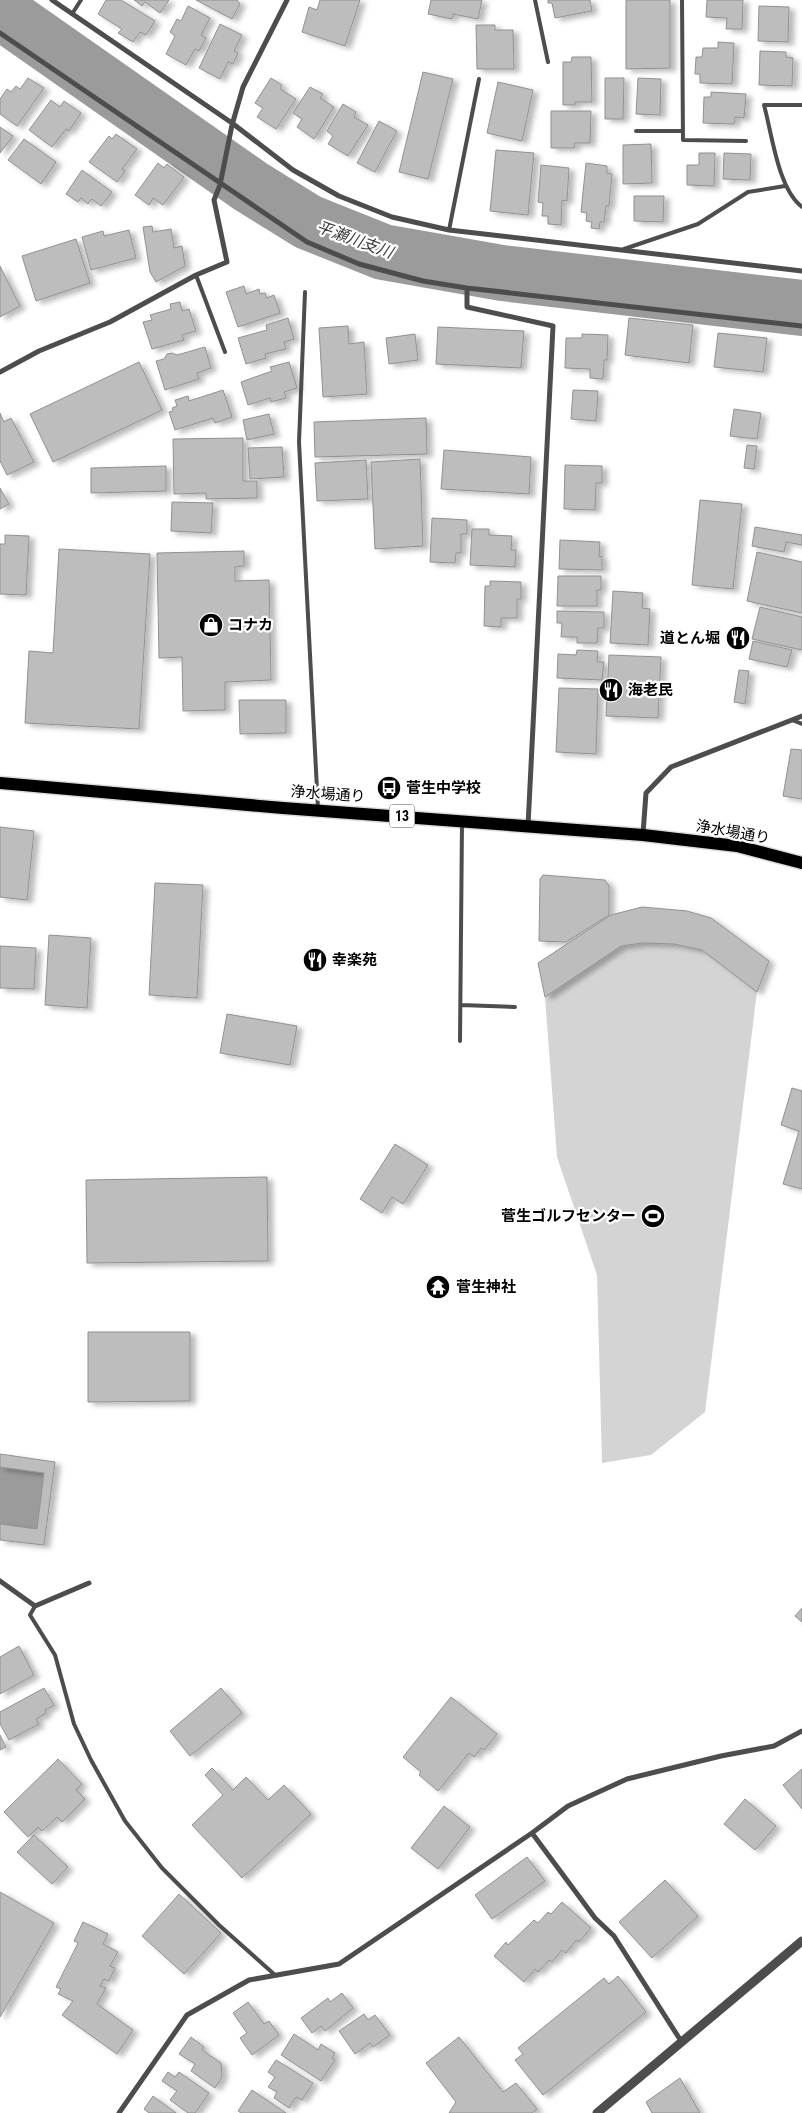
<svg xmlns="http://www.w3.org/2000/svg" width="802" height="2113" viewBox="0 0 802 2113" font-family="'Roboto Condensed','Noto Sans JP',sans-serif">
	<defs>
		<filter id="shadow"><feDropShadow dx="5.5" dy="3" stdDeviation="2.5" flood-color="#0004"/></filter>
	</defs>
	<rect width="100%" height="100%" fill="#fff"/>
	<!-- green -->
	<path fill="#d4d4d4" d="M642,943l32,1 28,6 55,42 -52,420 -54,43 -49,8 -5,-188 -40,-118 -12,-160 76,-51z"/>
	<!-- water -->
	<path fill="#9b9b9b" d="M0,1467l44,6 -7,56 -37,-5z"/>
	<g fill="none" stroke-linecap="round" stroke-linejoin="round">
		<!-- river -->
		<path stroke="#9b9b9b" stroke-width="56" d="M0,11l250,175 58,36 75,30 119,21 300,35"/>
	</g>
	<!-- building -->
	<path fill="#bdbdbd" stroke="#919191" filter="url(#shadow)" d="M106,0h15l34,21 -9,14 -6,-3 -7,10 -15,-9 4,-4 -24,-15z
		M134,0h35l-9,13 -15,-11 -3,4z
		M196,0h41l3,4 -8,15z
		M320,0h40l-15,46 -43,-14 7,-25 8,3z
		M431,0h51l-4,19 -25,-5 -1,5 -24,-5z
		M548,0h42l2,11 -37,7 -3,-15h-4z
		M626,0h44v68l-44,1z
		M707,0h36l-1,29h-16l1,-11 -21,-1z
		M188,6l22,12 -9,17 5,3 -7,13 -4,-2 -9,16 -20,-11 9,-18 -5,-4 7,-13 4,2z
		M759,6l30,1 -1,35 -30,-1z
		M220,24l22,11 -8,16 4,2 -5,11 -5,-2 -8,17 -21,-11z
		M476,25h19v5h18l1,39h-37z
		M718,42l16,1 -2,41 -32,-1v-9h-5l1,-17h6l1,-9h15z
		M760,51l26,1v5l7,1 -1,28 -33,-1z
		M572,57h19l1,45h-17v3h-12v-43h8z
		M423,72l30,7 -25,100 -29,-7z
		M28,78l16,10 -27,38 -17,-12v-15l7,-10 4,3 5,-6 4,3z
		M271,78l11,7 -2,4 16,10 -20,30 -19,-12 6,-9 -8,-5z
		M605,78h19l-1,41h-18z
		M638,78l23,1 -1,36 -24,-1z
		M498,82l35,8 -11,51 -35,-8z
		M310,87l13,7 -3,4 14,9 -20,32 -17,-12 5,-8 -9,-6z
		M711,92l35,2 -2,24 -9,-1 -1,7 -31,-1 1,-26h7z
		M51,100l9,7 4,-6 17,12 -12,18 -3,-2 -14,18 -23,-17z
		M343,104l13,8 -2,5 14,8 -20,31 -20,-12 5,-8 -6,-5z
		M551,111h40l-1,32h-15l-1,5h-23z
		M379,121l18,10 -22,41 -18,-9z
		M0,127l13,9 -13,17z
		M116,134l21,15 -15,20 3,2 -8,11 -28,-20 20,-26 3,3z
		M24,139l32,23 -15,22 -33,-24z
		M651,144l1,39 -29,1v-39z
		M496,150l38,3 -6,62 -38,-4z
		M699,153h16l-1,33 -27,-1v-20h12z
		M724,153l27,1 -1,26 -27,-1z
		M158,163l6,5 3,-4 17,13 -21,28 -10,-7 -4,7 -14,-10z
		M586,163l21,3v7l5,1 -3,32h-3l-2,16h-4l-1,7 -8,-1 1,-6 -6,-1 1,-8 -6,-1z
		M541,165l28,3 -2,33 -5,-1 -1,25 -13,-1v-8h-6l1,-13 -5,-1z
		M82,170l30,22 -11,14 -9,-7 -4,5 -7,-6 -3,4 -12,-8z
		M634,196h30l-1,26 -29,-1z
		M152,226l1,6 18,-3 3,19 8,-2 3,20 -29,16 -6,-10 -7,-45z
		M129,230l7,28 -45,12 -9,-33 21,-6 1,5z
		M76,239l14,44 -54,18 -14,-45z
		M0,266l20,40 -20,11z
		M244,286l2,8 13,-5 1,5 5,-1 2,5 7,-3 6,18 -42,14 -12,-35z
		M180,302l2,9 7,-2 7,22 -14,4 2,5 -32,9 -9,-27 9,-2 -2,-5 21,-6 -1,-5z
		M288,318l6,21 -10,3 2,7 -21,5 1,4 -20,6 -8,-26 29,-8 -1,-5z
		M629,318l64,7 -4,38 -64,-8z
		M348,326l1,18 15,-2 3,52 -44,3 -4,-69z
		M438,327l86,4 -3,37 -85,-4z
		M718,333l49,5 -4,34 -49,-5z
		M415,334l3,26 -29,4 -3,-26z
		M582,334l26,1 -1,25h-3l-1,19 -13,-1v-9l-25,-1 1,-30h16z
		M205,347l6,21 -14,5 2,6 -34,11 -9,-29 8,-2 3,-5 5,-1 5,2z
		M139,362l23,48 -109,52 -23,-48z
		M289,362l8,26 -13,4 2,6 -15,4 -1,-4 -22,7 -7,-23 31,-11 -2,-4z
		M223,390l9,27 -17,6 -2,-5 -38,12 -6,-18 4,-1 -1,-3 5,-2 -2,-6 13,-4 1,5z
		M573,390l25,1 -2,30 -25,-2z
		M734,409l27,4 -4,26 -27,-3z
		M0,413l4,9 7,-4 23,44 -27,13 -7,-14z
		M269,414l5,20 -27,6 -4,-20z
		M426,418l1,36 -112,3 -1,-35z
		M243,438v43h14v17l-51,1v-6l-32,1 -1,-55z
		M747,445l10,1 -3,23 -10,-1z
		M282,447l2,30 -34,2 -2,-31z
		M444,450l87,7 -2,37 -88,-5z
		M420,459l3,87 -48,3 -4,-87z
		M366,460l2,39 -51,2 -2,-38z
		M565,465l37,1v17h-6l-1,27 -31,-1z
		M166,466v25l-75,2v-25z
		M0,488l9,16 -9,5z
		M700,500l42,4 -9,85 -41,-4z
		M172,502l41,1 -2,30 -40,-2z
		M432,518l35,2v14h-6v19h-5l-1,10 -25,-1z
		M755,527l47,8v10l-16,-3 -2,10 -32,-6z
		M472,529h17v6l23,1 -1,14h5l-1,17 -45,-2z
		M5,535l24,1 -3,59 -26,-1v-50h5z
		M560,540l40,2 -1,15 3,-1v14l-43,-1z
		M59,549l91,5 -11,175 -114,-6 4,-72 24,2z
		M244,551v15l-9,1v14l34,-1 2,100 -46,2v28l-42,1 -1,-54 -23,1 -2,-105z
		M757,552l45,10v51l-55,-12z
		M558,576h43v14h-4v16h-40z
		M490,581l31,1v17h-4v19h-16v9l-17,-1 1,-40h5z
		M613,591l30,2 -1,15 8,1 -2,36 -38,-2z
		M760,607l42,10v33l-50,-11z
		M557,611l47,1v16h-6l-1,15h-20v-6h-16l1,-14h-5z
		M753,641l39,9 -5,17 -38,-8z
		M577,650l21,1 -1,11h7l-2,18 -45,-2 1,-24 18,1z
		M609,655l52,2 -3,61 -52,-2z
		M739,670l10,1 -4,33 -11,-2z
		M559,688l39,1 -2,65 -40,-2z
		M239,700h47v33l-46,1z
		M791,749l11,1v49l-19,-3z
		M0,827l34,4 -7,69 -27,-3z
		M543,875l62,5 4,6v29l-43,27 -27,-1 1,-62z
		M155,883l48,2 -6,113 -48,-3z
		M642,907l45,4 24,7 58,43 -12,31 -55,-42 -28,-6 -32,-1 -21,3 -76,51 -7,-34 73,-48z
		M49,935l42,3 -4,70 -42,-3z
		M0,946l36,2 -2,41 -34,-1z
		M227,1014l70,12 -7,39 -70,-12z
		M792,1088l10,3v98l-19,-5 16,-53 -18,-6z
		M395,1144l33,21 -25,39 -11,-7 -10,16 -22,-14z
		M267,1177l1,84 -181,2 -1,-83z
		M88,1332h102v69l-102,1z
		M0,1454l55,8 -11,83 -44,-5v-16l37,5 7,-56 -44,-6z
		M802,1608v14l-7,-6z
		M19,1646l15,29 -34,19v-37z
		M44,1688l10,17 -9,5 1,3 -10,6 3,5 -30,16 -9,-16v-12z
		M221,1688l21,25 -52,43 -20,-25z
		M451,1697l46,37 -13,16 -3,-2 -7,9 -5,-4 -31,38 -19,-16 2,-3 -18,-15z
		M0,1735l6,12 -6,3z
		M58,1759l24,25 -6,6 9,9 -23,23 -5,-5 -15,14 -4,-4 -10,10 -24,-25z
		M212,1768l21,22 13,-13 22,23 16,-15 27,29 -69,64 -50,-53 31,-30 -18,-20z
		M802,1769v40l-19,-24z
		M745,1799l31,27 -21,24 -31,-26z
		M444,1806l26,21 -32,42 -27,-21z
		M34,1835l34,32 -16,17 -35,-32z
		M527,1857l18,24 -53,38 -17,-24z
		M665,1880l33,36 -46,42 -33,-36z
		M0,1892l54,31 -54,94z
		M179,1894l42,39 -37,41 -42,-38z
		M562,1902l29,26 -12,14 -3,-2 -10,13 -4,-3 -10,12 -3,-2 -11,12 -3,-3 -11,13 -30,-26 12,-14 2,3 26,-25 4,3 10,-11 3,2z
		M83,1922l25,12 -5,10 15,8 -8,14 5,2 -6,13 -5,-2 -4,7 6,2 -9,16 36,26 -16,24 -55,-39 11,-14 -15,-7 3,-5 -5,-2 22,-44 -4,-2z
		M618,1976l28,36 -103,83 -28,-35 8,-6 -5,-6 86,-70 5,6z
		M342,1993l11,15 -28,23 -4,-5 -9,7 -11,-15 27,-20 2,4z
		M248,2002l16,22 5,-3 10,14 -27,20 -12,-17 7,-5 -14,-20z
		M364,2014l4,6 7,-5 15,20 -17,12 -3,-4 -15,11 -16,-23z
		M294,2034l24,16 3,-6 14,9 -3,5 3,2 -14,21 -40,-26z
		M191,2037l13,10 -2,3 19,13 1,14 -7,11 -24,-17 4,-7 -16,-10z
		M459,2037l44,55 13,-9 21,26 -5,4h-83l7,-11 -30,-39z
		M276,2060l37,23 -11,17 -6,-3 -7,11 -15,-10 3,-6 -9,-5 7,-10 -7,-5z
		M168,2072l7,5 4,-5 30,21 -14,20h-7l-18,-13 7,-9 -15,-10z
		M680,2078l20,35h-48l-6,-11z
		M252,2090l34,23h-45l-3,-2z
		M153,2096l23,17h-27l-5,-4z"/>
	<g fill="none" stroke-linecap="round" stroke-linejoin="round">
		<!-- primary casing -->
		<g stroke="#dbdbdb" stroke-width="15">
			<path id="primary" d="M0,783l283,25 360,27 94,11 65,17"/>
		</g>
		<!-- service -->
		<path stroke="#4d4d4d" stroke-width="4" d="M535,0l13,62
			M682,0l1,140 63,1
			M72,14l9,-14
			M802,105h-38c8,29 14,84 38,102
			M636,131h47
			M449,230l30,-151
			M624,249l74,-25 50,-32 37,-6
			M196,275l29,77
			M305,292l-6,150 19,367
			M792,720l10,4
			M461,1005l54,2
			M460,1041l2,-218
			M35,1606l-5,9 25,40 19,69 17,36 34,61 37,47 57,57 56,50"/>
		<!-- minor -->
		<path stroke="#4d4d4d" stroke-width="5" d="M52,0l180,123 61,47 46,26 53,21 57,13 353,41
			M0,33l307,209 52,22 64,17 44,7 335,38
			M467,288v19l86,19 -25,500
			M0,372l39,-21 71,-29 86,-47 31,-13 -13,-62 6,-15 12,-60 11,-38 44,-87
			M643,834l3,-41 25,-26 131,-51
			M0,1581l35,25 54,-23
			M532,1833l63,85 19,18 67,105
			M119,2113l68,-98 62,-35 90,-16 193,-131 36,-27 59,-27 94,-23 53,-10 28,-15"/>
		<!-- tertiary -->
		<path stroke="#4d4d4d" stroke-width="9" d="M597,2113l205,-172"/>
		<!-- primary -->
		<use href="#primary" stroke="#000" stroke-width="12"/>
	</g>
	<!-- icons -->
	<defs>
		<g id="shop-disc" transform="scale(1.25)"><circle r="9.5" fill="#000" stroke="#fff"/><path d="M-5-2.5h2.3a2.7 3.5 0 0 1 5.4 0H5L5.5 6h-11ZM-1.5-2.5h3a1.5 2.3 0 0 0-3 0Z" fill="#fff"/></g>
		<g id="restaurant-disc" transform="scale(1.25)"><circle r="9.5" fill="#000" stroke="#fff"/><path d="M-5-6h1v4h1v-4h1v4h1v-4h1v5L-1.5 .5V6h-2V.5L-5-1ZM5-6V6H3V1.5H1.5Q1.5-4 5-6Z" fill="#fff"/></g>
		<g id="bus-disc" transform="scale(1.25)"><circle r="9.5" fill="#000" stroke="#fff"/><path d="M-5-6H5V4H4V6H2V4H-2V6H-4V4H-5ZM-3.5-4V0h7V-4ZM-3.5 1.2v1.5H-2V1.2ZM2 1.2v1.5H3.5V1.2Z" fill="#fff"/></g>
		<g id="stadium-disc" transform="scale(1.25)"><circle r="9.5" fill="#000" stroke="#fff"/><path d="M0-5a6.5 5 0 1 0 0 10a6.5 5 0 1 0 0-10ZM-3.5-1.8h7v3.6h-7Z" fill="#fff"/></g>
		<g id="temple-disc" transform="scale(1.25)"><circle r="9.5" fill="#000" stroke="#fff"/><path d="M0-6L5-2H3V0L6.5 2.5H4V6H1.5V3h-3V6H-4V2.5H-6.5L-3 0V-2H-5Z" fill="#fff"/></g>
	</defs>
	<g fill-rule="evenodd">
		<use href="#shop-disc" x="211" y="625"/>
		<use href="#restaurant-disc" x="738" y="638"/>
		<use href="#restaurant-disc" x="611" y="690"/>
		<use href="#bus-disc" x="389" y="788"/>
		<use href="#restaurant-disc" x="315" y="960"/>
		<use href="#stadium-disc" x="653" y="1216"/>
		<use href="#temple-disc" x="438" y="1287"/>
	</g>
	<g text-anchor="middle" stroke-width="4.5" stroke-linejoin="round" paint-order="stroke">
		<!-- shield labels -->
		<rect fill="#fff" stroke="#4c4c4c" stroke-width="1" x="389.5" y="804.5" width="25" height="23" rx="4"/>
		<g font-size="14" font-weight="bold" fill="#000">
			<text x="402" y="821">13</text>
		</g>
		<!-- poi labels -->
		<g font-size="15" font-weight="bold" fill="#000" stroke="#fff" text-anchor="start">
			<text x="228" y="630">コナカ</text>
			<text x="720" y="643" text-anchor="end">道とん堀</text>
			<text x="628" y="695">海老民</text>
			<text x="406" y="793">菅生中学校</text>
			<text x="332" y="965">幸楽苑</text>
			<text x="636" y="1221" text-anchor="end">菅生ゴルフセンター</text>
			<text x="456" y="1292">菅生神社</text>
		</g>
		<!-- street labels -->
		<g font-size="15" fill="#000" stroke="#fff">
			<text transform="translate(328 794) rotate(4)" y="5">浄水場通り</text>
			<text transform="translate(733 832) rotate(10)" y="5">浄水場通り</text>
		</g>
		<!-- water labels -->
		<g font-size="16" font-style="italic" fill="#3c3c3c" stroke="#fff">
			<text transform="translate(355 239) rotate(20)" y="6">平瀬川支川</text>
		</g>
	</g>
</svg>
